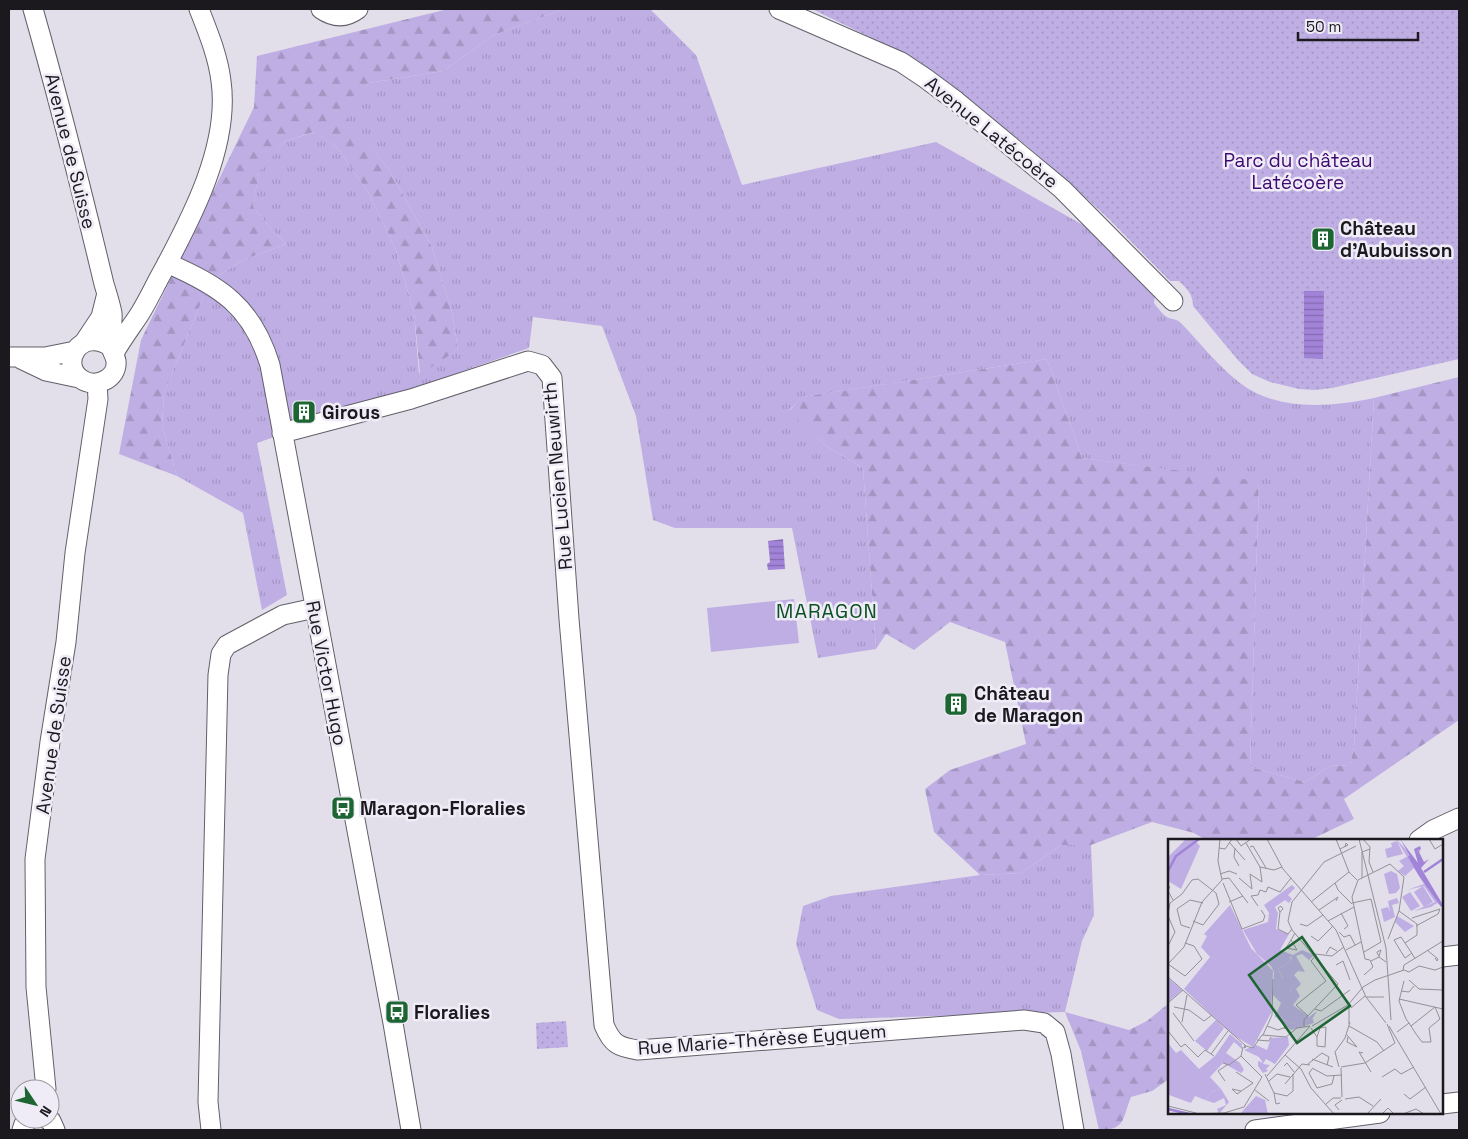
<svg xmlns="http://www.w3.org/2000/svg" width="1468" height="1139" viewBox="0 0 1468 1139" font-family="'Space Grotesk',sans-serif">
	<defs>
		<pattern id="grass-tufts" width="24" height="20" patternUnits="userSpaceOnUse" patternTransform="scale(1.25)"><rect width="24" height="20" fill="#bfaee4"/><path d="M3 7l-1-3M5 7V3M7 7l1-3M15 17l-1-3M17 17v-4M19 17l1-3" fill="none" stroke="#a495c3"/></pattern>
		<pattern id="forest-firs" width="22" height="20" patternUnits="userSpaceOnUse" patternTransform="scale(1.25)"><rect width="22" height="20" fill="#bfaee4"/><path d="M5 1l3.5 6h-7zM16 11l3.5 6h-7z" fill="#a495c3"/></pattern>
		<pattern id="park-dots" width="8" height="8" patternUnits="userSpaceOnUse" patternTransform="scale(1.25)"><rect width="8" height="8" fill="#bfaee4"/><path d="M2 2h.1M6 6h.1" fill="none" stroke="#a495c3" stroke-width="1.8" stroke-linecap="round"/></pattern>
		<pattern id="water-rules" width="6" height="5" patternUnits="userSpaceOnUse" patternTransform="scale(1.25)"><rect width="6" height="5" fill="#a183d8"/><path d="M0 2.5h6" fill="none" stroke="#826aaf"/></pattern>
	</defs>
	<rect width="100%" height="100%" fill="#e2dfea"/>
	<!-- grass -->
	<path fill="url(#grass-tufts)" d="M564,9h86l46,46 46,130 194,-43 163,92 56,61 -1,8c4,5 8,11 13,14 5,3 9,1 14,6 19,20 37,43 59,60 38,29 90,24 134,15l-20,349 -4,18 -20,1 -25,16 -55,-15 9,-285 -177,-24 -35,-99 -244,38 -14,13 37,36 37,22 13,181 -58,9 -26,-130h-117l-22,-8 -17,-104 -34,-90 -69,-9 -4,31 -272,95 30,152 -25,15 -19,-97 -66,-37 -15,-51 2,-32 46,-112 33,-21 43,-16 -16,-16 -17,-22 6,-35 26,-30 30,-9 22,15 31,45 28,58 18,63 5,60 39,-23 -6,-38 -20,-65 -44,-79 -49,-57 30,-28 74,-12 51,-36z
		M1061,845h30l3,70 -12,26 -17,71 -226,7 -22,-9 -21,-66 7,-38 28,-10 149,-21 41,-2z"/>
	<!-- forest -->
	<path fill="url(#forest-firs)" d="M448,9h116l-70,26 -51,36 -74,12 -29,28 48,57 44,79 20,65 6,38 -38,24 -6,-61 -18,-63 -28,-58 -31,-45 -23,-15 -29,9 -26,31 -6,34 17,22 16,16 -43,16 -33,21 -46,112 -2,32 15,51 -58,-22 22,-114 113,-233 3,-51z
		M1047,359l35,99 177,23 -9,286 55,15 25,-16 20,-1 4,-18 20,-349 85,-21v343l-115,79 10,20 -44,21h-104l-12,-7 -42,-11 -61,23h-30l-40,28 -41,2 -46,-43 -9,-43 25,-19 76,-26 -21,-102 -55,-20 -36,28 -28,-16 -10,15 -13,-181 -37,-22 -37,-35 13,-14z
		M1169,1003v76l-17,12 -21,6c-9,22 -5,33 -32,33l-18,-79 -16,-39 64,18 18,-9z"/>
	<!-- park -->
	<path fill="url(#park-dots)" d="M812,9h647v350l-127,29 -16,2 -17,-1 -29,-7 -18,-8 -15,-15 -44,-53c0,-12 -6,-17 -14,-25h-9l-61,-62 -35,-32 -48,-42 -64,-50 -41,-30 -37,-21z
		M566,1021l2,26 -31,2 -1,-26z"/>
	<!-- pitch -->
	<path fill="#bfaee4" d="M794,599l5,44 -88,9 -4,-44z"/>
	<!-- water -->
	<path fill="url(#water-rules)" d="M1304,291h20l-1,68 -19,-1z
		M783,539l2,30 -17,1 -1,-6 3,-2 -2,-21z"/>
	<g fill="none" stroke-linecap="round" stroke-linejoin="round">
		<!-- minor casing -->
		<g stroke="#625f69" stroke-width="21">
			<path id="minor" d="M33,9c26,91 49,183 71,275 3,10 6,19 8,29 1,10 -2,20 -2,30 0,6 5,11 6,18 2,18 -21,28 -35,18 -22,-15 -1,-52 29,-33
				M321,9c13,9 25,9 37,0
				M779,9l122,53 24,16 31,23 106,88 111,112
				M167,263c53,23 85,43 103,102l123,658 18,107
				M85,341l16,-24 5,-20
				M114,353c8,-14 17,-26 25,-38 9,-14 16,-30 24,-44 29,-54 67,-126 58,-190 -3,-25 -13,-49 -22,-72
				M9,357h36l30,-6
				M21,359l25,12 33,7
				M282,433l129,-34 117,-38 14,4 10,13 17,241 35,406c8,19 14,22 34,25l386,-30 20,3 11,9 6,22 13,76
				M1419,840l14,-10 26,-12
				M1442,957l17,-2
				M46,1089l-10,-102 -1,-128 15,-117 16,-100 9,-89 23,-154 -1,-16
				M1442,1104l17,-2
				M47,1119l4,2 4,9
				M22,1130l2,-6 6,-5
				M211,1130l-3,-28 10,-427 3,-21 6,-9 56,-30 32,-7
				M1255,1130l125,-17"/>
		</g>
		<!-- minor -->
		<use href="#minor" stroke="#fff" stroke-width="19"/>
	</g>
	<!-- icons -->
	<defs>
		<g id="building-square" transform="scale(1.25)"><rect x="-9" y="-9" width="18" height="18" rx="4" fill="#1d6532" stroke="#efecf7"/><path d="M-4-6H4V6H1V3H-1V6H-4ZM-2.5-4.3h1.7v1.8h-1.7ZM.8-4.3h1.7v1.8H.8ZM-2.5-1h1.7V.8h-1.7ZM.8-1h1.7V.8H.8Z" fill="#fff"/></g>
		<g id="bus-square" transform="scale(1.25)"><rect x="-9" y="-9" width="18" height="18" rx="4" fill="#1d6532" stroke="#efecf7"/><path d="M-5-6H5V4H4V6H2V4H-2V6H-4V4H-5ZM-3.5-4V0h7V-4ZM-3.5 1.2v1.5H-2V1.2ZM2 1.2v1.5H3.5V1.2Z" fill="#fff"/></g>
	</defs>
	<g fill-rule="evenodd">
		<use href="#building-square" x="1323" y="239"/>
		<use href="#building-square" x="304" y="412"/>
		<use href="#building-square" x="956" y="704"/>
		<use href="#bus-square" x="343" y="808"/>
		<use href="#bus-square" x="397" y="1012"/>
	</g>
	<g text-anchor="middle" stroke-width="5" stroke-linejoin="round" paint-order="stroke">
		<!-- street labels -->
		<g font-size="19" fill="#1b191d" stroke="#efecf7">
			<text transform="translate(992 132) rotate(39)" y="7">Avenue Latécoère</text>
			<text transform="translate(71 151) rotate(76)" y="7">Avenue de Suisse</text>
			<text transform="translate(557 476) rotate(-95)" y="7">Rue Lucien Neuwirth</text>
			<text transform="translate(327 673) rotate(79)" y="7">Rue Victor Hugo</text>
			<text transform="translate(53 735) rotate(-82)" y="7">Avenue de Suisse</text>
			<text transform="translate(762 1039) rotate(-4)" y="7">Rue Marie-Thérèse Eyquem</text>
		</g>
		<!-- park labels -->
		<g font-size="19" fill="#3f0972" stroke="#efecf7">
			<text x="1298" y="167">Parc du château<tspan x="1298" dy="22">Latécoère</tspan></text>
		</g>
		<!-- poi labels -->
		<g font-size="19" font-weight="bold" fill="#1b191d" stroke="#efecf7" text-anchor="start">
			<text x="1340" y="235">Château<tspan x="1340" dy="22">d'Aubuisson</tspan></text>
			<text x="322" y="419">Girous</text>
			<text x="974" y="700">Château<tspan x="974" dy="22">de Maragon</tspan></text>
			<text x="360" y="815">Maragon-Floralies</text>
			<text x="414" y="1019">Floralies</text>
		</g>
		<!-- neighbourhood labels -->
		<g font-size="20" letter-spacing="1" fill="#0a5022" stroke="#efecf7">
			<text x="827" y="618">MARAGON</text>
		</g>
	</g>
	<!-- overview -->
	<g transform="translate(1168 839)">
		<rect width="275" height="275" fill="#e2dfea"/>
		<path d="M240,17l7,11 -10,9 -7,-5 6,-5 -5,-5zM229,77l17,10 -9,6 -10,-10zM120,117l4,4 -14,9 12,24 1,-5 8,-7 2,3 -5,5 4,7 -7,9 16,12 8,-6 -7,12 -17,1 7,-13 -9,13 -15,-10 5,-11 -8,-8 1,-23 -3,-6zM48,181l8,8 -17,23 -12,-10zM62,195l12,10v5l-8,-7 -8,11 14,10 4,7 -3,3 -18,-10 -13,14 11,12 -8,2 -8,9 -10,-4 -4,7 -22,-8 -1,-52 8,10 5,-3 18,19 16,-13z" fill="#bfaee4"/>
		<path d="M18,0h7l7,7 -19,43 -13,-8v-24zM228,0l16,17 31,51 -6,-4 -6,4 -17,4 21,-9 -11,-16 -17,4 17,-6zM124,46l3,3 -7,7 4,4 -3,4 -4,-3 -10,7 3,6 -2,16 13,5 -9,16 13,5 9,-5 12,5 -5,5 -7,-6 -6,2 9,16 -7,-1 -4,4 5,6 -8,7 -1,5 -11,-10 4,-5 -5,-9 14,-9 -1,-3 -20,9 -14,-12 -14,-24 25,-8 1,-9 -5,-8zM130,171l3,1 -8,13 20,-5 1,4 -23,7 -17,-14 2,-2 15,10zM53,250l8,13 -10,12 -2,-5 9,-4 -2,-7 -10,5 -9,-3 8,-9z" fill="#bfaee4"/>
		<path d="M88,257l9,4 3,14h-28z" fill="#bfaee4"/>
		<path d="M62,66l21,43 22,23 -2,42 -18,34 -20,-12 -49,-46 26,-32 -9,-10 6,-11 -3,-2zM0,139l14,12 -14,12zM103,199l17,-1 1,8 -14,19 -9,-5 -3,5 7,1 -4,4 2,2 -5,2 -5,-7v-5l5,2 -4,-6 -15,-7 12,-5 11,5z" fill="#bfaee4"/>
		<path d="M229,2l6,13 -16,4 -2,-9 7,-2 -1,-4zM223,32l6,3 3,14 -4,5 -7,1 -5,-20zM255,47l10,16 -9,5 -10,-15zM242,53l10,14 -9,5 -9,-14zM229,59l2,5 -7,2 3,12 -11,5 -3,-13 7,-2 2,5 -2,-11z" fill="#bfaee4"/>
		<path d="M232,0l18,24 -4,-14 6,-3 1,3 -5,3 5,-2 -2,2 5,10 5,-3 -8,9 22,37 -9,-9z" fill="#a183d8"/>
		<path fill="none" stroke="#a183d8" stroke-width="2.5" d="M241,17l11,19M0,32l8,-15 23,-17M256,33l19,-13M252,36l22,31M0,270l21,5"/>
		<path fill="none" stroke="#929098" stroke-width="1" d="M52,0l-2,22 4,19M68,0l5,7 10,-7M99,0l16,30 53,61 30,67 20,26M168,0l13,33 8,8M191,0l27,109 5,72M195,0l7,8 -1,15 4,10M261,0l6,10 8,-5M61,3l16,18M78,4l14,24M82,8l3,-1 13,22M51,9l6,1 7,-10M67,9l-1,9 5,9M172,10l8,-4 -2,-2 -1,4M181,33l-14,11 3,7 14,14M52,35l9,-3 8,3M71,39l13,11 -2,-15 12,8 -2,-15 14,3 8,-3M194,39v-26l8,-3M54,40l7,-1 19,25M190,41l32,-16 14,13 -5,34 -11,28M190,41l-6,17 13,62M55,44l19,46 21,-8 2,-5 -4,-6M2,47l-2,5 5,9M61,63l14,-6M143,63l24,-19M184,64l19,-4 6,26 4,17 -17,10M90,67l-7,-10 7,-1 2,-5 6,2 2,-5 12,5 11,-14M113,67l2,3 -3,3 -2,-4zM151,71l19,-13 -2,4M231,72l18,13v11l-12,8M112,73l-2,17 10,5 4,-5M173,74l7,13 -4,3M0,75l2,-11 12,-9 10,-14 6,-1 18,14 3,11 -16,21 -10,-4M0,77l7,16 -7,14M244,79l28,-9 -2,5 -22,12M160,82l26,-14M132,85l7,2 16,-11M22,89l-9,-3 -4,-16 13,-9 13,3M171,93l5,5 6,-2 5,10M143,97l7,5 15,-15M123,101l6,10 -11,-2 5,-8 4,-7M178,111l15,-8M259,111l11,9 -1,2 -2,-3M244,114l-7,5 -11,-18 7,-3 10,15 3,5 1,1M147,115l17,2 12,-9M158,115l4,-7 7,4M211,117l2,-6 -4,2v1l2,3v1M203,122l8,-4 7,5M0,125l16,-17 18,-45 20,-22M0,125l17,12 17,-17 -8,-13 -9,-3M168,126l7,-4 7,19M235,131l1,-5 39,-24M241,133l10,-6 16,4 8,-3M196,136l9,-8 -3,-7 -5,-1M0,138l77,68 -1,3 2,-1 -1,-2M241,141l10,9 24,1M236,142l-5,20 7,18 3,4 7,11 6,8h9l-2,-14 11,-9 -5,-12 -24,19M233,152l8,1 5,-6M198,158h18M231,160l44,10M0,164l15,-13M180,166l15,-18 12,-7 29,-10 5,2M181,166v19M6,168l15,3 15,11 8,-6M183,169l14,-12M147,170l6,2 29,-21M5,174l21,28M140,177l-12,-11 30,-24 -15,-20 5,-6M14,183l5,-27M99,187l11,4 8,-3 -2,2M144,187l36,-21M181,187l28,16 7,9M221,187l52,88M136,188v-7l34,-36 -46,-54 -4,-9 4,-19 32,-40 32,-16M143,189l6,9v9l8,1 1,-20 -6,1 -3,9M0,192l13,16 4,-3 13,13 7,-7 9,6M229,193l12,-9M95,196l9,-20 1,-36M179,196l10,12 -10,-5 1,-5M89,201l12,1 2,-4M78,207l7,2 9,-13 24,2 11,-9 13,-2M75,208l-2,9 21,21M195,214l-4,-1 12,20M43,215l17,-23M117,216l16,14 10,19 23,26M144,220l21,8M55,224l6,2 12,-9M140,225l14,-11 7,4 -2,8M116,227l3,-3 7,9M171,228l-4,-15 10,-14 5,-16M173,228l24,-4 30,-20 -8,-19M144,229l15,8 15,-1M173,229l1,29M144,230l-3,4 8,15 15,-4 2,-8M68,233l17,11M97,235l9,19 13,3 6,-5v-17M99,237l43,-50M214,238l13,-8 6,5 13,-7M57,242l-7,-10 9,-6M101,242l8,-7 13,3M117,245l17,-20 8,1M87,251l14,11M73,252l-9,-2 5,5 16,-11M106,254l2,11 4,-1M236,255l6,5 16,-12M177,260l14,-2 14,9M157,266l8,-7h8M0,267l28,7M171,271l-4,-5 7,-5M56,274l20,-6 18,-30M27,275l29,-1M199,275l14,-15M214,275l6,-6 6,6M235,275l13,-5 8,5"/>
		<path fill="#1d6532" fill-opacity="0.15" stroke="#1d6532" stroke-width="2.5" d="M134,98l48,69 -53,37 -48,-68z"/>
		<rect width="275" height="275" fill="none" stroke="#1b191d" stroke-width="2.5"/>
	</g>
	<!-- border -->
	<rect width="1468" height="1139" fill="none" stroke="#1b191d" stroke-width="20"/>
	<!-- north arrow -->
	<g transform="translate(35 1104) rotate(125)"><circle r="24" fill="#efecf7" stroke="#9a98a0"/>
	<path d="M0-4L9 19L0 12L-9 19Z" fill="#1d6532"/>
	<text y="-8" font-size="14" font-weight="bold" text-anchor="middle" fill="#1b191d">N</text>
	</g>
	<!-- scale -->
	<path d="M1298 32v8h120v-8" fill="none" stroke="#1b191d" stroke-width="2.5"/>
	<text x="1306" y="32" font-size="15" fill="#1b191d" stroke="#efecf7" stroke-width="4" paint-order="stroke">50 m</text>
</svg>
